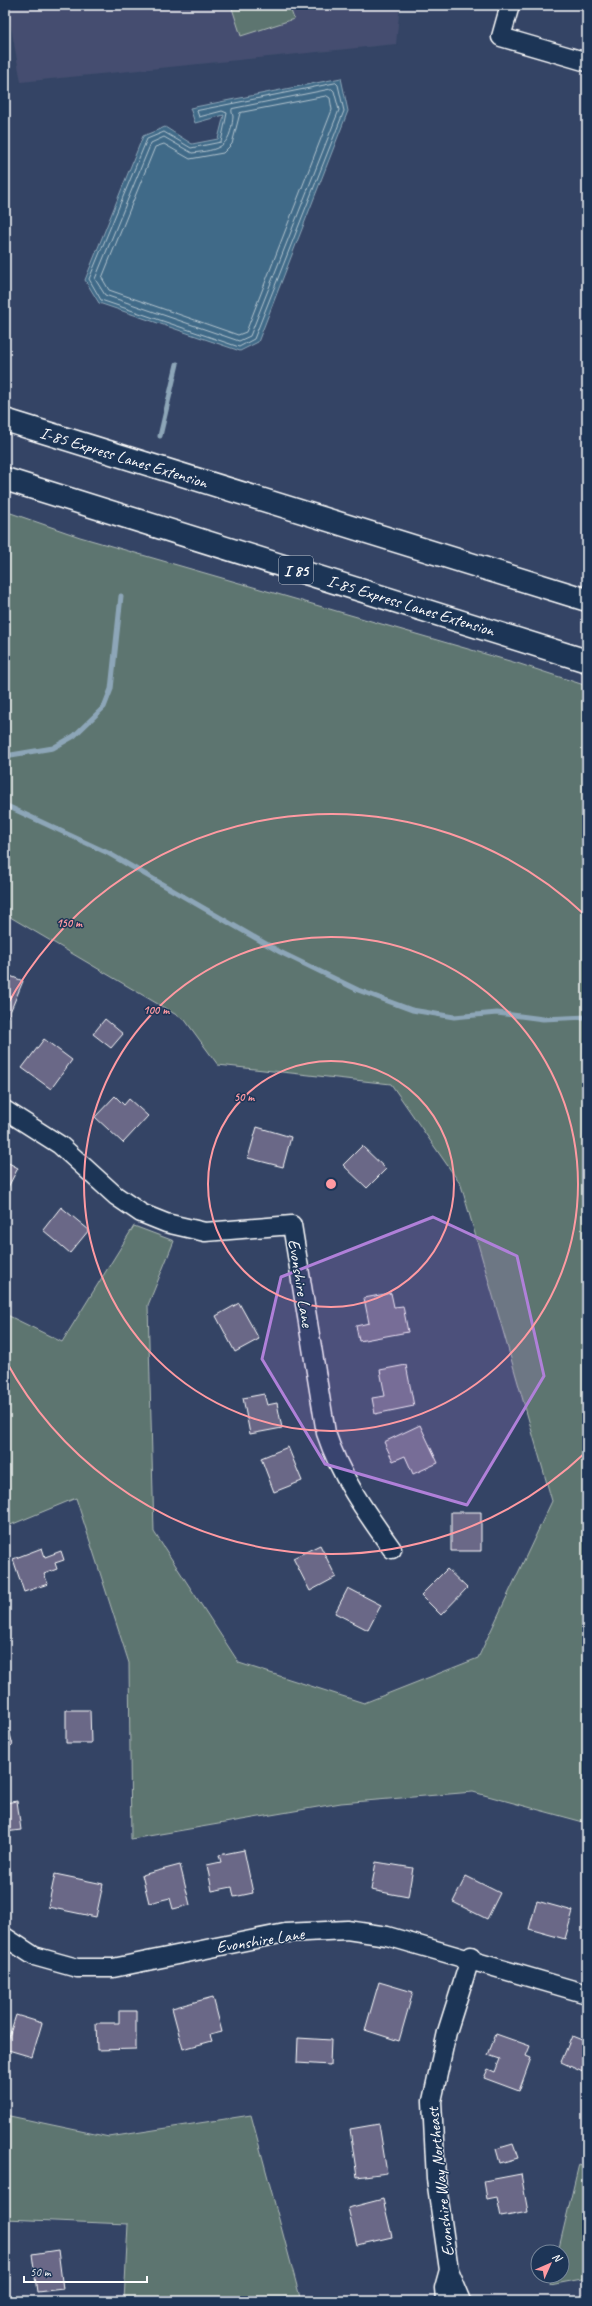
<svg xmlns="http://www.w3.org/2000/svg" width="592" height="2306" viewBox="0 0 592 2306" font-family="Caveat,sans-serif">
	<rect width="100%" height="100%" fill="#344465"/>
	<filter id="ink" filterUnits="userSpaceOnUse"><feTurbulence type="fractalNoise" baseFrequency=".025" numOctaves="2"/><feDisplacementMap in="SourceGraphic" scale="8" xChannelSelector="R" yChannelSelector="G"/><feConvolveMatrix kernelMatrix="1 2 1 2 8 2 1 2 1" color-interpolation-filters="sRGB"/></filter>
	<g filter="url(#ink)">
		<!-- built -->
		<path fill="#444e6f" d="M7,5h393l-4,39 -375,38z"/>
		<!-- green -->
		<path fill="#5d746f" stroke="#aebab7" d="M231,5h58l5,14 -53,17z
			M5,511l75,26 440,127 67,22v1137l-114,-31 -132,11 -210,36 -2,-176 -53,-165 -68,28 -3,-5v-207l57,28 72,-116 40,15 -26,64 6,227 85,131 125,40 114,-45 74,-157 -91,-316 -70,-101 -173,-19 -33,-45 -180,-106z
			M5,2115l104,22 142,-22 50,186h-177l4,-77 -123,-5z
			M579,2164l8,3v111l-37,7 2,-9h10v-24h-4z"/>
		<!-- water -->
		<path fill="#416b88" stroke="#8da6b8" d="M341,78l7,33 -90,231 -18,9 -141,-48 -14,-23 58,-144 22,-9 27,17 26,-5 6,-24 -29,8 -5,-15z"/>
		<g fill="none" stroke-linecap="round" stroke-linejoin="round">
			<!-- shore -->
			<path stroke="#b3c4cf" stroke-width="1" d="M336,83l2,2 6,26 -90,228 -15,8 -138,-47 -12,-21 58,-140 17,-7 27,16 30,-6 6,-29 -5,-2 -23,6 -2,-6z
				M332,89l2,2 5,19 -89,226 -11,5 -134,-46 -10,-16 56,-136 13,-6 28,16c27,-3 38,-5 41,-36 0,-3 -2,-5 -1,-8z
				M327,96l3,2 2,12 -86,222 -8,3 -129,-45 -7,-12 53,-131 9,-3 26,15 33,-6 9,-9 8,-31z"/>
			<!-- stream -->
			<path stroke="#8da6b8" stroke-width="5" d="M160,436l17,-72
				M5,756l48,-8 21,-12 30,-29 7,-18 10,-93
				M5,805l103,48 172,99 78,38 54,20 42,7 43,-4 46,6 44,-2"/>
		</g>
		<!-- building -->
		<path fill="#6a6787" stroke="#fff" d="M5,974l18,7 -15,36 -3,-1z
			M105,1019l18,15 -12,14 -18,-14z
			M44,1039l28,21 -21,29 -29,-21z
			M115,1096l9,9 5,-6 19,17 -25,27 -28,-26z
			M257,1127l34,10 -8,30 -35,-9z
			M362,1146l24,23 -19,19 -24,-23z
			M5,1161l13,7 -13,25z
			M61,1207l28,23 -19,23 -27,-23z
			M391,1293l3,14 9,-1 5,26 -49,9 -3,-15 13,-3 -5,-25z
			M239,1303l20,36 -24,13 -19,-36z
			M406,1365l8,41 -39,8 -3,-16 13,-2 -5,-26z
			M264,1394l3,11 10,-2 5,25 -32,6 -7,-36z
			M420,1425l18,38 -25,11 -8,-18 -12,5 -9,-19z
			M288,1447l14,34 -28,11 -13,-34z
			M451,1512h30v39h-30z
			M320,1545l16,32 -26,14 -17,-33z
			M42,1548l3,9 16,-6 3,9 -9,3 2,6 -13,5 4,10 -24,8 -11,-33z
			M447,1569l20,19 -26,27 -20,-20z
			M348,1588l33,17 -13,25 -33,-17z
			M66,1710h24l1,33h-25z
			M6,1720l7,25 -8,2v-26z
			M17,1801l4,29 -16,2v-29z
			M244,1850l9,43 -19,4 -2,-10 -20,4 -5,-26 14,-3 -2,-7z
			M376,1862l37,6 -5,29 -37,-7z
			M180,1865l10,40 -17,4 -3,-11 -21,5 -7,-28z
			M55,1874l48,10 -7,33 -48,-10z
			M466,1876l34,17 -13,26 -34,-17z
			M537,1901l36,10 -8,28 -36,-10z
			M379,1982l34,10 -14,49 -34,-11z
			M213,1997l9,35 -12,3 2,6 -29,8 -11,-41z
			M119,2011h17v38l-39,1 -1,-27h23z
			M16,2015l26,8 -10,34 -27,-8z
			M496,2034l34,12 -4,10 5,2 -12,33 -35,-13 4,-9 7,3 5,-13 -12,-4z
			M572,2036l15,6v32l-26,-12z
			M298,2038l33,2 -1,25 -33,-2z
			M379,2124l8,49 -30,4 -7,-48z
			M513,2144l5,14 -18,5 -4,-14z
			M521,2174l7,38 -27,5 -4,-20 -10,2 -3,-18z
			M383,2199l9,38 -35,8 -9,-37z
			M58,2250l5,39 -26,3 -5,-38z"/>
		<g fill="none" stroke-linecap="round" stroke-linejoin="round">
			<!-- minor casing -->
			<g stroke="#fff" stroke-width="21">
				<path id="minor" d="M510,5l-9,32 86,25
					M5,1110l55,35 56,51 25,17 25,10 39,9 87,-7 34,208c15,45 39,78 66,116
					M5,1937l29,19 43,12h36l172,-35 62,-3 40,6 200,58
					M445,2301l-1,-13 5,-18
					M462,2301l-13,-31 -13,-91 -4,-78 15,-69 24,-76"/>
			</g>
			<!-- highway casing -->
			<g stroke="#fff" stroke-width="25">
				<path id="highway" d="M5,420l582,180
					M5,479l582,182"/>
			</g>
			<!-- minor -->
			<use href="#minor" stroke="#1d3557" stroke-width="18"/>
			<!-- highway -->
			<use href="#highway" stroke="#1d3557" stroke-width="22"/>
		</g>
	</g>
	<!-- marked area -->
	<path fill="#b080d9" fill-opacity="0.2" stroke="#b080d9" stroke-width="3" stroke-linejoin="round" d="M433,1217l84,39 27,120 -77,129 -142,-41 -63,-105 19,-82z"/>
	<!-- distance rings -->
	<g fill="none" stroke="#ff9aa2" stroke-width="2">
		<circle cx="331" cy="1184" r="123"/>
		<circle cx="331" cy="1184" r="247"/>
		<path d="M586 1452A370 370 0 0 1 6 1361M6 1007A370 370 0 0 1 586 916"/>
	</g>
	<g text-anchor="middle" stroke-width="3" stroke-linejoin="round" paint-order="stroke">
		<!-- shield labels -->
		<rect fill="#1d3557" stroke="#bbc2cd" stroke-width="1" x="279" y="556" width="34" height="28" rx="3"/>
		<g font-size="16" font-weight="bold" fill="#fff">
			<text x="296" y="576">I 85</text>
		</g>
		<!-- street labels -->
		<g font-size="17" fill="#fff" stroke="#1d3557">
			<text transform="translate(124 457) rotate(17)" y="6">I-85 Express Lanes Extension</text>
			<text transform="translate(411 605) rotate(17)" y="6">I-85 Express Lanes Extension</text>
			<text transform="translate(301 1283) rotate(81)" y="6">Evonshire Lane</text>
			<text transform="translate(260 1940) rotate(-9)" y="6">Evonshire Lane</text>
			<text transform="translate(440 2182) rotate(-96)" y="6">Evonshire Way Northeast</text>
		</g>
	</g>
	<circle cx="331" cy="1184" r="6" fill="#ff9aa2" stroke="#1d3557" stroke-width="2"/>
	<g font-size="12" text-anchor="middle" font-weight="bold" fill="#ff9aa2" stroke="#1d3557" stroke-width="3" stroke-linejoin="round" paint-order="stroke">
		<text x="69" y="927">150 m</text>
		<text x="156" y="1014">100 m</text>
		<text x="244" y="1101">50 m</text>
	</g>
	<!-- margin -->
	<rect width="592" height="2306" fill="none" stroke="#1d3557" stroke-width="20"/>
	<rect x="10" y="10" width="572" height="2286" fill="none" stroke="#fff" stroke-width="1.5" filter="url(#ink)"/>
	<!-- north arrow -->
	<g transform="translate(550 2264) rotate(45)"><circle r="19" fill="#1d3557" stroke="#77869a"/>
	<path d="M0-3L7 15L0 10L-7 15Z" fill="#ff9aa2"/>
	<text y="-6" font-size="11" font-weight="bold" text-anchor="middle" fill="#ffffff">N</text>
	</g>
	<!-- scale -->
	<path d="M24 2276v6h123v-6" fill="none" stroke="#ffffff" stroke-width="2"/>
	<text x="30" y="2276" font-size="12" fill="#ffffff" stroke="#1d3557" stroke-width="3" paint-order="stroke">50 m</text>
</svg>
